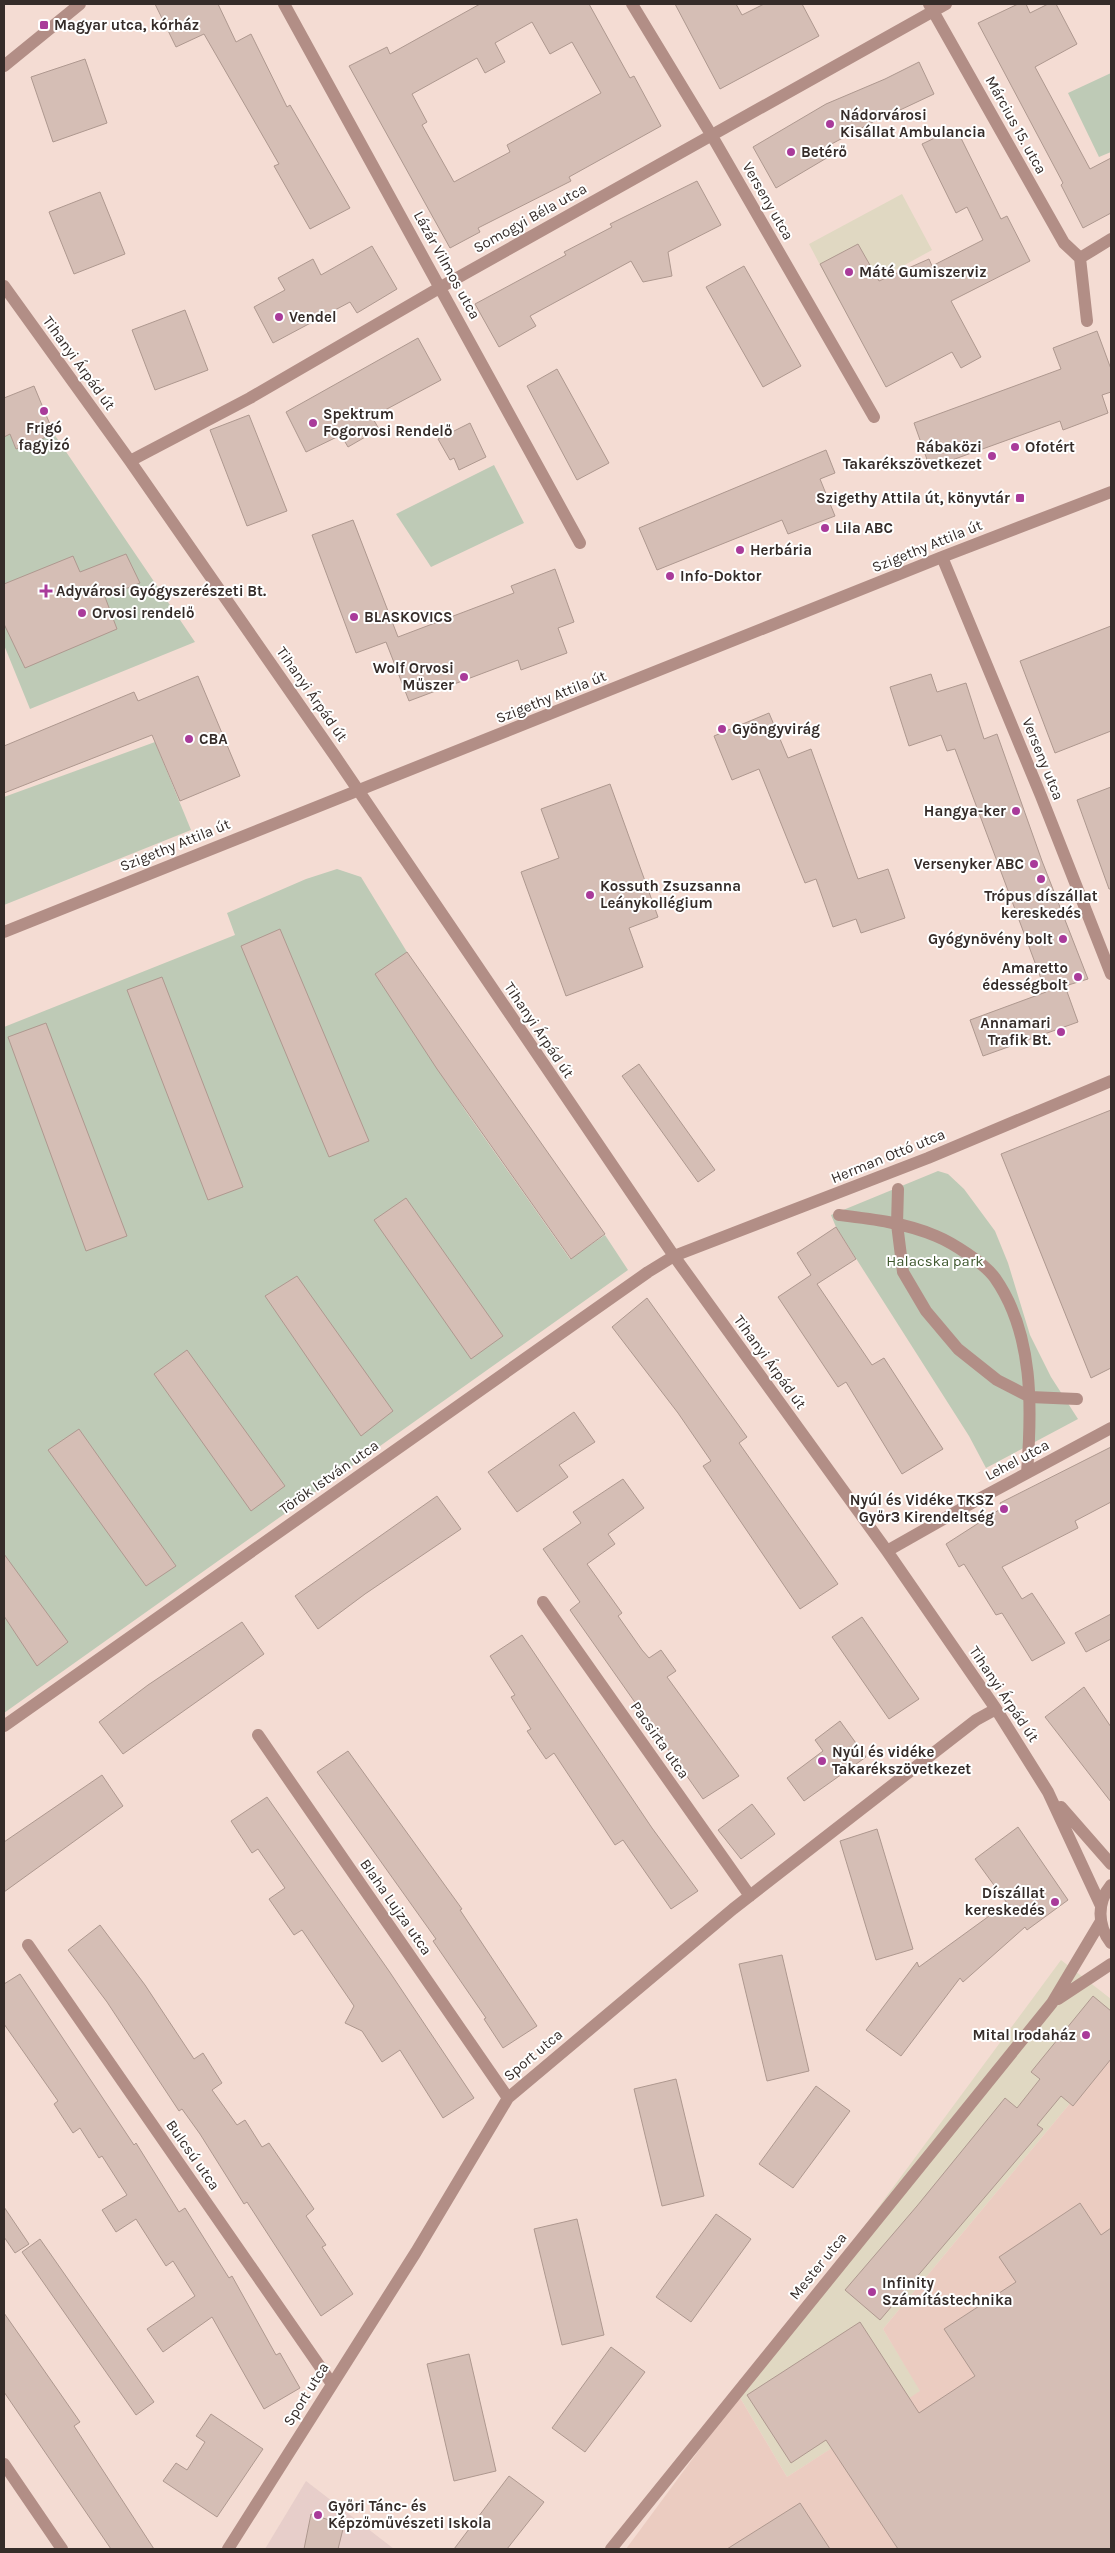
<svg xmlns="http://www.w3.org/2000/svg" width="1115" height="2553" viewBox="0 0 1115 2553" font-family="Karla,sans-serif">
	<rect width="100%" height="100%" fill="#f4dcd3"/>
	<!-- commercial -->
	<path fill="#e0d8c2" d="M902,194l30,56 -93,51 -30,-57z
		M1061,1960l50,39v55l-228,275 38,62 -134,86 -48,-81z"/>
	<!-- built -->
	<path fill="#ebccc1" d="M1111,2054v495h-485l113,-153 48,81 133,-86 -37,-62z"/>
	<!-- education -->
	<path fill="#e7ceca" d="M306,2481l88,68h-129z"/>
	<!-- green -->
	<path fill="#becab6" d="M1111,73v79l-12,5 -31,-64z
		M10,434l6,15 38,-15 141,208 -165,67 -26,-64v-208z
		M494,465l30,58 -93,44 -35,-53z
		M155,742l36,88 -187,75v-108z
		M337,869l24,8 46,75 2,73 58,88 103,146 35,-24 23,35 -624,443v-686l231,-92 -8,-22 79,-34z
		M938,1171l10,3 16,15 31,42 13,32 22,72 21,42 27,42 -92,49 -17,-32 -133,-209 -5,-12z"/>
	<!-- building -->
	<path fill="#d5beb5" stroke="#ae988f" fill-rule="evenodd" d="M155,4h63l18,38 15,-8 36,73 3,-2 60,103 -40,21 -36,-63 5,-2 -75,-130 -28,13z
		M480,4h109l41,74 4,-2 27,50 -92,51 2,4 -93,47 2,4 -30,16 -101,-182 38,-19 3,7zM532,22l18,32 22,-12 29,51 -94,52 3,7 -56,30 -32,-57 5,-3 -15,-28 65,-36 8,15 20,-11 -10,-19z
		M675,4h61l6,11 22,-11h38l17,32 -99,53z
		M1018,4h8l4,9 18,-9h8l21,40 -42,23 55,102 21,-11v55l-28,15 -22,-43 2,-2 -85,-160z
		M85,59l22,64 -54,19 -22,-65z
		M919,62l15,32 -34,16 -1,-2 -75,40 6,8 -54,32 -23,-41 73,-43 59,-25z
		M956,128l45,91 6,-3 23,45 -79,40 30,56 -20,11 -9,-16 -66,35 -66,-123 38,-20 21,37 50,-22 3,7 51,-26 -16,-33 -11,6 -34,-69z
		M697,181l24,44 -53,27 4,24 -29,6 -12,-21 -101,55 6,10 -37,21 -24,-43 91,-49 -2,-3 48,-25 -2,-3z
		M100,192l25,62 -51,20 -25,-62z
		M372,246l25,43 -40,24 -7,-11 -77,41 -19,-36 31,-17 -7,-12 35,-19 8,16z
		M744,266l57,100 -38,21 -57,-100z
		M185,310l23,60 -53,20 -23,-60z
		M1097,331l14,38v23l-9,3 6,18 -45,17 -3,-9 -130,47 -16,-45 147,-54 -8,-21z
		M418,338l23,42 -69,37 7,12 -31,18 -7,-12 -35,17 -20,-40z
		M557,369l52,94 -32,17 -50,-94z
		M34,386l20,48 -38,15 -6,-15 -6,3v-39z
		M249,415l38,96 -40,15 -37,-96z
		M470,423l16,34 -27,13 -5,-12 -4,2 -12,-21z
		M826,450l9,23 -15,6 15,37 -47,18 -6,-14 -125,50 -18,-42z
		M353,520l45,117 116,-44 -3,-7 44,-17 19,53 -16,6 9,25 -46,17 -3,-10 -109,41 -23,-59 -30,11 -44,-118z
		M126,554l14,29 -35,14 12,32 -92,39 -21,-44v-40l69,-28 7,16z
		M1111,626v105l-56,22 -35,-92z
		M931,674l6,18 29,-9 18,56 13,-5 45,127 46,118 -23,7 13,36 -95,34 -13,-36 76,-28 -91,-243 -8,2 -6,-16 -32,11 -19,-59z
		M198,676l42,100 -60,25 -28,-66 -148,58v-47l130,-54 4,9z
		M769,713l19,45 23,-9 47,130 30,-10 17,49 -44,15 -5,-14 -23,8 -17,-48 -11,4 -46,-114 -27,11 -18,-44z
		M610,784l48,133 -29,11 14,39 -77,29 -45,-124 38,-14 -18,-49z
		M1111,787v102h-2l-32,-89z
		M280,929l89,212 -40,16 -88,-211z
		M407,952l198,282 -34,25 -134,-190 -62,-95z
		M162,977l81,210 -35,13 -81,-210z
		M46,1023l81,213 -41,15 -78,-214z
		M639,1064l76,106 -17,12 -76,-106z
		M1111,1110v258l-20,10 -90,-224z
		M406,1198l97,138 -32,23 -97,-139z
		M836,1227l20,32 -39,25 55,81 12,-7 59,91 -41,25 -56,-92 -8,5 -60,-90 33,-22 -14,-22z
		M297,1276l96,135 -32,25 -96,-140z
		M647,1298l100,139 -8,6 99,141 -38,25 -97,-143 8,-5 -33,-48 -66,-86z
		M187,1350l98,136 -34,25 -97,-137z
		M574,1412l21,30 -36,23 9,12 -51,35 -29,-40z
		M79,1429l97,137 -30,20 -98,-136z
		M1111,1447v55l-36,19 3,7 -76,39 20,32 10,-6 33,50 -33,18 -30,-48 -6,2 -32,-51 -5,3 -13,-23 56,-36 -2,-5z
		M623,1479l21,29 -36,26 7,10 -28,20 35,49 -4,3 24,34 7,8 12,-8 15,21 -9,6 72,99 -36,23 -133,-189 10,-8 -37,-53 38,-26 -8,-11z
		M437,1496l24,33 -96,65 -47,35 -23,-33z
		M4,1554l64,88 -31,24 -33,-50z
		M1111,1614v25l-25,13 -11,-19z
		M862,1617l57,82 -30,20 -57,-82z
		M242,1622l22,32 -141,100 -24,-32 49,-37z
		M522,1635l130,193 46,63 -27,18 -48,-69 -8,5 -61,-92 -8,6 -19,-28 4,-2 -20,-32 4,-2 -25,-39z
		M1084,1687l27,40v75l-66,-85z
		M840,1721l26,36 -62,44 -17,-23 36,-27 -8,-11z
		M348,1751l114,158 -2,1 77,116 -34,22 -19,-29 2,-1 -53,-77 3,-2 -119,-167z
		M102,1775l21,31 -119,86v-50z
		M267,1797l122,174 85,127 -31,20 -43,-68 -18,12 -20,-31 -17,-8 9,-17 -52,-76 -8,5 -25,-36 16,-11 -27,-39 -6,4 -21,-32z
		M752,1804l23,30 -34,25 -23,-29z
		M1018,1827l50,73 -41,30 -2,-3 -62,55 -3,-4 -59,78 -35,-26 51,-68 2,5 88,-64 -32,-44z
		M877,1829l36,120 -37,11 -36,-119z
		M100,1925l45,60 49,74 9,-6 19,30 -10,7 25,35 8,-5 17,27 7,-4 45,66 -8,7 20,29 -4,2 31,47 -32,22 -74,-114 -3,2 -44,-70 -18,-25 -3,2 -72,-109 -39,-52z
		M782,1955l27,116 -42,10 -28,-117z
		M20,1974l114,171 2,-2 43,69 6,-4 44,70 3,-2 44,79 4,-2 20,35 -36,21 -52,-92 -49,35 -16,-23 48,-33 -22,-35 -7,5 -30,-47 -20,13 -14,-22 25,-15 -25,-39 -3,2 -19,-30 -7,5 -19,-29 4,-3 -54,-77v-40z
		M1093,1996l18,15v48l-38,47 -12,-10 -24,29 6,4 -163,191 -35,-30 72,-84 88,-108 12,10 23,-29 -9,-7z
		M676,2079l28,117 -42,10 -28,-117z
		M816,2086l34,25 -57,77 -34,-24z
		M1080,2203l21,32 10,-7v321h-213l-72,-109 -35,23 -44,-68 113,-73 59,91 56,-37 -31,-47 72,-47 -17,-25z
		M4,2207l25,37 -14,9 -11,-16z
		M716,2214l35,25 -60,83 -35,-25z
		M577,2219l27,116 -42,10 -28,-116z
		M40,2239l114,163 -18,13 -114,-163z
		M4,2313l76,109 -6,4 80,123h-43l-107,-157z
		M611,2347l34,25 -60,80 -33,-24z
		M469,2354l27,117 -42,10 -27,-117z
		M211,2414l52,35 -46,68 -54,-36 13,-18 11,7 18,-28 -9,-6z
		M509,2476l35,26 -37,47h-53z
		M800,2503l30,46h-103z
		M311,2514l33,11 -6,24h-34z"/>
	<g fill="none" stroke-linecap="round" stroke-linejoin="round">
		<!-- minor -->
		<path stroke="#b28e86" stroke-width="12" d="M284,4l296,539
			M632,4l80,132 162,281
			M929,4l135,239 16,15 7,63
			M4,66l76,-62
			M1080,258l31,-19
			M4,286l126,175 205,295 339,500 213,295 109,158 52,83 53,114
			M130,461l120,-63 191,-111 505,-283
			M942,557l99,239 70,178
			M4,932l938,-375 169,-65
			M898,1189l-1,35 6,48 23,39 32,38 39,31 33,17 47,2
			M839,1215c33,4 67,8 97,21 17,7 48,27 59,42 39,56 37,130 32,195
			M887,1551l90,-51 134,-72
			M543,1602l207,294
			M4,1726l644,-454 26,-16 254,-98 183,-77
			M258,1735l250,363
			M1061,1807l50,57
			M1111,1885c-14,17 -14,40 0,58
			M28,1945l304,439
			M1058,1999l53,-35
			M4,2464l58,85
			M228,2549l188,-297 92,-154 225,-189 243,-189 20,-11
			M611,2549l441,-546 49,-82"/>
	</g>
	<!-- markers -->
	<g fill="#a93b9a" stroke="#fff" stroke-width="2">
		<rect x="39" y="20" width="10" height="10" rx="2.5"/>
		<circle cx="830" cy="124" r="5"/>
		<circle cx="791" cy="152" r="5"/>
		<circle cx="849" cy="272" r="5"/>
		<circle cx="279" cy="317" r="5"/>
		<circle cx="44" cy="411" r="5"/>
		<circle cx="313" cy="423" r="5"/>
		<circle cx="1015" cy="447" r="5"/>
		<circle cx="992" cy="456" r="5"/>
		<rect x="1015" y="493" width="10" height="10" rx="2.5"/>
		<circle cx="825" cy="528" r="5"/>
		<circle cx="740" cy="550" r="5"/>
		<circle cx="670" cy="576" r="5"/>
		<path d="M43.5 583.5h5v5h5v5h-5v5h-5v-5h-5v-5h5z"/>
		<circle cx="82" cy="613" r="5"/>
		<circle cx="354" cy="617" r="5"/>
		<circle cx="464" cy="677" r="5"/>
		<circle cx="722" cy="729" r="5"/>
		<circle cx="189" cy="739" r="5"/>
		<circle cx="1016" cy="811" r="5"/>
		<circle cx="1034" cy="864" r="5"/>
		<circle cx="1041" cy="879" r="5"/>
		<circle cx="590" cy="895" r="5"/>
		<circle cx="1063" cy="939" r="5"/>
		<circle cx="1078" cy="977" r="5"/>
		<circle cx="1061" cy="1032" r="5"/>
		<circle cx="1004" cy="1509" r="5"/>
		<circle cx="822" cy="1761" r="5"/>
		<circle cx="1055" cy="1902" r="5"/>
		<circle cx="1086" cy="2035" r="5"/>
		<circle cx="872" cy="2292" r="5"/>
		<circle cx="318" cy="2515" r="5"/>
	</g>
	<g text-anchor="middle" stroke-width="4" stroke-linejoin="round" paint-order="stroke">
		<!-- poi labels -->
		<g font-size="15" font-weight="bold" fill="#352c29" stroke="#fff" text-anchor="start">
			<text x="54" y="30">Magyar utca, kórház</text>
			<text x="840" y="120">Nádorvárosi<tspan x="840" dy="17">Kisállat Ambulancia</tspan></text>
			<text x="801" y="157">Betérő</text>
			<text x="859" y="277">Máté Gumiszerviz</text>
			<text x="289" y="322">Vendel</text>
			<text x="323" y="419">Spektrum<tspan x="323" dy="17">Fogorvosi Rendelő</tspan></text>
			<text x="44" y="433" text-anchor="middle">Frigó<tspan x="44" dy="17">fagyizó</tspan></text>
			<text x="982" y="452" text-anchor="end">Rábaközi<tspan x="982" dy="17">Takarékszövetkezet</tspan></text>
			<text x="1025" y="452">Ofotért</text>
			<text x="1010" y="503" text-anchor="end">Szigethy Attila út, könyvtár</text>
			<text x="835" y="533">Lila ABC</text>
			<text x="750" y="555">Herbária</text>
			<text x="680" y="581">Info-Doktor</text>
			<text x="56" y="596">Adyvárosi Gyógyszerészeti Bt.</text>
			<text x="92" y="618">Orvosi rendelő</text>
			<text x="364" y="622">BLASKOVICS</text>
			<text x="454" y="673" text-anchor="end">Wolf Orvosi<tspan x="454" dy="17">Műszer</tspan></text>
			<text x="732" y="734">Gyöngyvirág</text>
			<text x="199" y="744">CBA</text>
			<text x="1006" y="816" text-anchor="end">Hangya-ker</text>
			<text x="1024" y="869" text-anchor="end">Versenyker ABC</text>
			<text x="600" y="891">Kossuth Zsuzsanna<tspan x="600" dy="17">Leánykollégium</tspan></text>
			<text x="1041" y="901" text-anchor="middle">Trópus díszállat<tspan x="1041" dy="17">kereskedés</tspan></text>
			<text x="1053" y="944" text-anchor="end">Gyógynövény bolt</text>
			<text x="1068" y="973" text-anchor="end">Amaretto<tspan x="1068" dy="17">édességbolt</tspan></text>
			<text x="1051" y="1028" text-anchor="end">Annamari<tspan x="1051" dy="17">Trafik Bt.</tspan></text>
			<text x="994" y="1505" text-anchor="end">Nyúl és Vidéke TKSZ<tspan x="994" dy="17">Győr3 Kirendeltség</tspan></text>
			<text x="832" y="1757">Nyúl és vidéke<tspan x="832" dy="17">Takarékszövetkezet</tspan></text>
			<text x="1045" y="1898" text-anchor="end">Díszállat<tspan x="1045" dy="17">kereskedés</tspan></text>
			<text x="1076" y="2040" text-anchor="end">Mital Irodaház</text>
			<text x="882" y="2288">Infinity<tspan x="882" dy="17">Számítástechnika</tspan></text>
			<text x="328" y="2511">Győri Tánc- és<tspan x="328" dy="17">Képzőművészeti Iskola</tspan></text>
		</g>
		<!-- street labels -->
		<g font-size="15" fill="#352c29" stroke="#fff">
			<text transform="translate(1016 125) rotate(61)" y="5">Március 15. utca</text>
			<text transform="translate(768 201) rotate(60)" y="5">Verseny utca</text>
			<text transform="translate(530 218) rotate(-29)" y="5">Somogyi Béla utca</text>
			<text transform="translate(447 265) rotate(61)" y="5">Lázár Vilmos utca</text>
			<text transform="translate(79 363) rotate(54)" y="5">Tihanyi Árpád út</text>
			<text transform="translate(927 546) rotate(-22)" y="5">Szigethy Attila út</text>
			<text transform="translate(312 694) rotate(55)" y="5">Tihanyi Árpád út</text>
			<text transform="translate(551 697) rotate(-22)" y="5">Szigethy Attila út</text>
			<text transform="translate(1043 759) rotate(68)" y="5">Verseny utca</text>
			<text transform="translate(175 845) rotate(-22)" y="5">Szigethy Attila út</text>
			<text transform="translate(539 1030) rotate(56)" y="5">Tihanyi Árpád út</text>
			<text transform="translate(888 1156) rotate(-22)" y="5">Herman Ottó utca</text>
			<text transform="translate(770 1362) rotate(54)" y="5">Tihanyi Árpád út</text>
			<text transform="translate(1017 1460) rotate(-28)" y="5">Lehel utca</text>
			<text transform="translate(329 1477) rotate(-35)" y="5">Török István utca</text>
			<text transform="translate(1004 1694) rotate(56)" y="5">Tihanyi Árpád út</text>
			<text transform="translate(660 1740) rotate(55)" y="5">Pacsirta utca</text>
			<text transform="translate(396 1907) rotate(55)" y="5">Blaha Lujza utca</text>
			<text transform="translate(533 2055) rotate(-40)" y="5">Sport utca</text>
			<text transform="translate(193 2155) rotate(55)" y="5">Bulcsú utca</text>
			<text transform="translate(818 2266) rotate(-51)" y="5">Mester utca</text>
			<text transform="translate(306 2394) rotate(-58)" y="5">Sport utca</text>
		</g>
		<!-- park labels -->
		<g font-size="15" fill="#3e572d" stroke="#fff">
			<text x="935" y="1266">Halacska park</text>
		</g>
	</g>
	<!-- border -->
	<rect width="1115" height="2553" fill="none" stroke="#352c29" stroke-width="10"/>
</svg>
